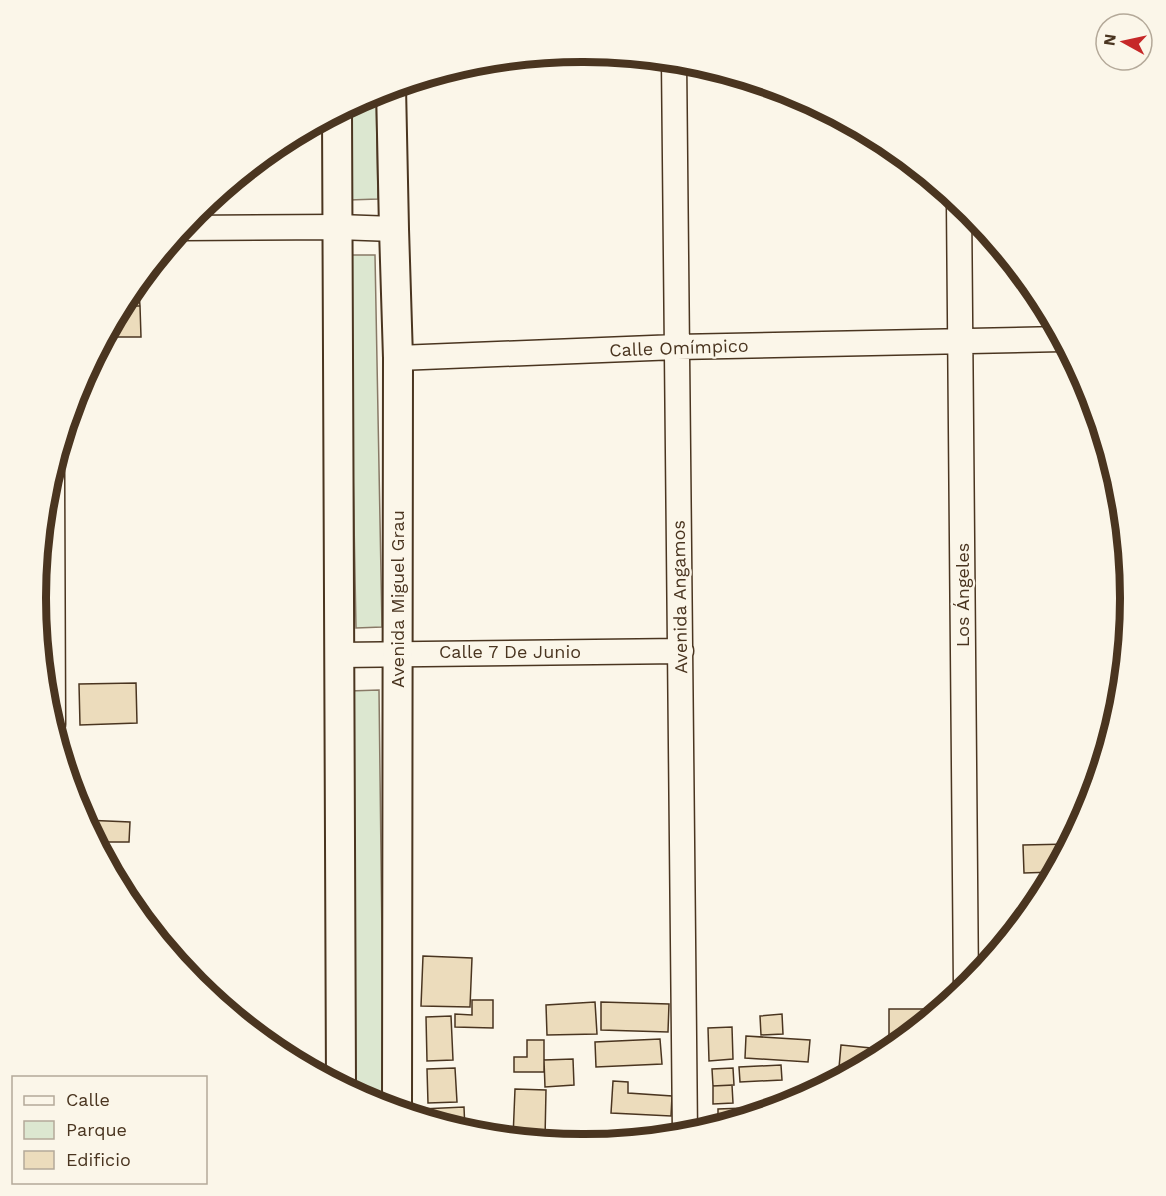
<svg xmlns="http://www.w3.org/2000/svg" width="1166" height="1196" viewBox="0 0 1166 1196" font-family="'Work Sans',sans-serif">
	<rect width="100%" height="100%" fill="#fbf6e9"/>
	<!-- green -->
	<path fill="#dce7d0" stroke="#887966" stroke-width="1.5" d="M376,92l2,107 -29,1 -2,-93z
		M349,255h26l7,372 -26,1z
		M379,690l5,416 -11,-3 -24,-13v-399z"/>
	<!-- building -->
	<path fill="#ecdcbc" stroke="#4a3520" stroke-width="1.5" d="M138,282l2,24h-18l6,-12z
		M122,306h18l1,31h-36z
		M136,683l1,40 -57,2 -1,-41z
		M84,820l46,2 -1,20h-33z
		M1069,844l-15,28 -30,1 -1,-28z
		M423,956l49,2 -2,49 -49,-1z
		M472,1000h21v28l-38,-1v-13l17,1z
		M595,1002l2,32 -50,1 -1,-30z
		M601,1002l68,2 -1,28 -67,-2z
		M889,1009h45v5l-45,37z
		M782,1014l1,20 -22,1 -1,-19z
		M451,1016l2,44 -26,1 -1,-44z
		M732,1027l1,32 -24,2 -1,-33z
		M746,1036l64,4 -2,22 -63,-4z
		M660,1039l2,25 -66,3 -1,-25z
		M527,1040h17v32h-30v-15h13z
		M841,1045l40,4 -1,7 -42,23z
		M573,1059l1,26 -29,2 -1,-27z
		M781,1065l1,15 -42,2 -1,-15z
		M455,1068l2,34 -29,1 -1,-34z
		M733,1068l1,17 -21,1 -1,-17z
		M613,1081l15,1v11l44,3 -1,20 -60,-3z
		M732,1085l1,18 -20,1v-18z
		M515,1089l31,1 -1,49 -32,-1z
		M464,1107l1,24 -18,-6 -1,-6 -16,1 -7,-2 -1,-9z
		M769,1107v3l-25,8v-10z
		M744,1108v10l-26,2v-11z
		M669,1127l1,9 -27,3 -1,-11z"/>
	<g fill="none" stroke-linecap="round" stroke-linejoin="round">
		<!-- minor casing -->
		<g stroke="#4a3520" stroke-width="27">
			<path id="minor" d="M674,60l11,1075
				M959,203l7,785
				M182,228l156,-1 56,2
				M398,358l279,-11 385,-8
				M52,472l1,252
				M339,655l342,-4"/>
		</g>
		<!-- tertiary casing -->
		<g stroke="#4a3520" stroke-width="32">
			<path id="tertiary" d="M391,87l3,142 4,129 -1,752
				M337,112l4,974"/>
		</g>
		<!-- minor -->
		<use href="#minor" stroke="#fbf6e9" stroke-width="24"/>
		<!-- tertiary -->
		<use href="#tertiary" stroke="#fbf6e9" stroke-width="28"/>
	</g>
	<g text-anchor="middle" stroke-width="4.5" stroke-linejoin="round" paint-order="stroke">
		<!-- street labels -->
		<g font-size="18" fill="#4a3520" stroke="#fbf6e9">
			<text transform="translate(679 348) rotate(-2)" y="6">Calle Omímpico</text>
			<text transform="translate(963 595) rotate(-90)" y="6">Los Ángeles</text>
			<text transform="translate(680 597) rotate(-91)" y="6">Avenida Angamos</text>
			<text transform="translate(398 599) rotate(-90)" y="6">Avenida Miguel Grau</text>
			<text x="510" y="658">Calle 7 De Junio</text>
		</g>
	</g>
	<!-- crop -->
	<path d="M0 0H1166V1196H0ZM582 62H584A536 536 0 0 1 1120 598V598A536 536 0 0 1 584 1134H582A536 536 0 0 1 46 598V598A536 536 0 0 1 582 62Z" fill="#fbf6e9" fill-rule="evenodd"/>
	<path fill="none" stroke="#4a3520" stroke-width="8" d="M582 62H584A536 536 0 0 1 1120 598V598A536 536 0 0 1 584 1134H582A536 536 0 0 1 46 598V598A536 536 0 0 1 582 62Z"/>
	<!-- legend -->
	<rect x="12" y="1076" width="195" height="108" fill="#fbf6e9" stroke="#b4a999" stroke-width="1.5"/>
	<rect x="24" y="1096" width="30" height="9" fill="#fbf6e9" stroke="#b4a999" stroke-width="1.5"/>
	<text x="66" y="1106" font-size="18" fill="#4a3520">Calle</text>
	<rect x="24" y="1121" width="30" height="18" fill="#dce7d0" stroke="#b4a999" stroke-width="1.5"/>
	<text x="66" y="1136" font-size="18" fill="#4a3520">Parque</text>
	<rect x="24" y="1151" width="30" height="18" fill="#ecdcbc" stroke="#b4a999" stroke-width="1.5"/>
	<text x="66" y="1166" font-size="18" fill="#4a3520">Edificio</text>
	<!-- north arrow -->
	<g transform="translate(1124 42) rotate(278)"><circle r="28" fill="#fbf6e9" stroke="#b4a999" stroke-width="1.5"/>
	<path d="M0-4.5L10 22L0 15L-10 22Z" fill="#c62828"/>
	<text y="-9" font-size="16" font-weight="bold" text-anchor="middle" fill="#4a3520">N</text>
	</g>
</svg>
